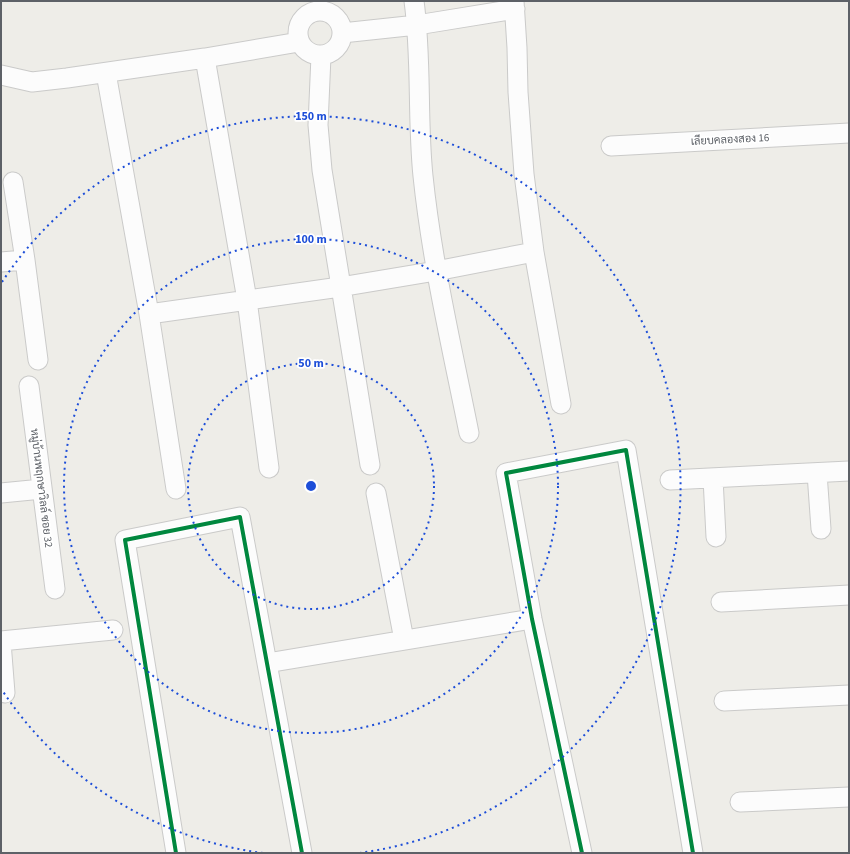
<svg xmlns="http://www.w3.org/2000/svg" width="850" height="854" viewBox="0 0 850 854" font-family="'Source Sans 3',Sarabun,sans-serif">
	<rect width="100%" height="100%" fill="#eeede8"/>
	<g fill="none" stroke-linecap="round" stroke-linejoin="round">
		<!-- street casing -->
		<g stroke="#cacac9" stroke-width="21">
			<path id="street" d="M414,1c8,58 3,117 9,175 9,87 29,172 46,257
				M514,1l3,47 1,44 6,82 10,78 27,152
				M298 33a22 22 0 1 1 44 0a22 22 0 1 1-44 0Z
				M342,33l75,-8 98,-16
				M321,56l-3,69 4,45 48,295
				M205,58l42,242 22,168
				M106,73l43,241 27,175
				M1,75l31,7 35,-4 138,-20 94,-16
				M611,146l238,-13
				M13,182l12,78 13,100
				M1,262l24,-2
				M149,314l191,-27 96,-16 98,-19
				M29,386l26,203
				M817,473l4,56
				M713,478l3,59
				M670,480l179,-9
				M1,493l41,-4
				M376,493l28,147
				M721,602l128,-7
				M1,641l112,-11
				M1,642l4,51
				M267,663l265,-44
				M724,701l125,-6
				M740,802l109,-5
				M176,853l-51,-313 115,-23 62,336
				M582,853l-50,-234 -26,-146 120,-23 67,403"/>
		</g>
		<!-- street -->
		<use href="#street" stroke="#fcfcfc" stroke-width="19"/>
		<!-- cycleway casing -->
		<g stroke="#fff" stroke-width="6">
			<path id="cycleway" d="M176,853l-51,-313 115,-23 62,336
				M582,853l-50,-234 -26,-146 120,-23 67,403"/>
		</g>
		<!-- cycleway -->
		<use href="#cycleway" stroke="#00873e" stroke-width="4"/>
	</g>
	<!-- distance rings -->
	<g fill="none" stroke="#1d4ed8" stroke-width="2" stroke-dasharray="2 4">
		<circle cx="311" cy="486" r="123"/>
		<circle cx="311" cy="486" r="247"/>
		<path d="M263 853A370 370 0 0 1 2 690M2 282A370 370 0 1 1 359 853"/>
	</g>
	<g text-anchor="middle" stroke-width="3.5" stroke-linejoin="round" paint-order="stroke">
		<!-- street labels -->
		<g font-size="11" fill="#5d6167" stroke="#fff">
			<text transform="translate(730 139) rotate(-3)" y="4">เลียบคลองสอง 16</text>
			<text transform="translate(42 488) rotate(83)" y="4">หมู่บ้านพฤกษาวิลล์ ซอย 32</text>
		</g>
	</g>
	<circle cx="311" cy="486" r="6" fill="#1d4ed8" stroke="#fff" stroke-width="2"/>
	<g font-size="12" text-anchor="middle" font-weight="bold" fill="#1d4ed8" stroke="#fff" stroke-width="3.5" stroke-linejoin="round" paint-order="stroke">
		<text x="311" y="120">150 m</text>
		<text x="311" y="243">100 m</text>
		<text x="311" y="367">50 m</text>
	</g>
	<!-- border -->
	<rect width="850" height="854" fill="none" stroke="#5d6167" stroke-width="4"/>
</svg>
